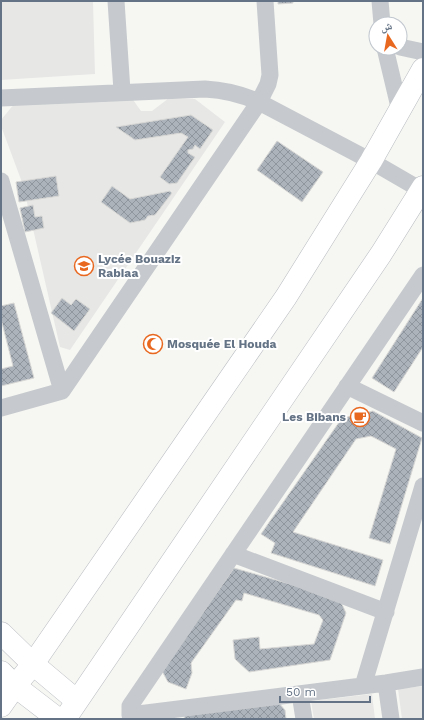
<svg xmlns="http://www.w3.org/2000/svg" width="424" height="720" viewBox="0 0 424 720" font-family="'Work Sans','Noto Naskh Arabic',sans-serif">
	<defs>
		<pattern id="building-cross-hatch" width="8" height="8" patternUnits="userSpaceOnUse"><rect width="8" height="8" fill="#acb3ba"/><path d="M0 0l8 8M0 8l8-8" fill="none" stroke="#90969d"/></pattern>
	</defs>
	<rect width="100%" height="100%" fill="#f6f7f3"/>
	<!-- built -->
	<path fill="#e7e8e6" d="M1,1h92l2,73 -94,6z
		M131,97l10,14h11l17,-13 26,1 30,23 -155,228 -10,-3 -37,-162 -22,-59v-6l13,-16z
		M423,686v33h-21l-4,-30z
		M372,694l3,25h-61l-3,-18z"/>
	<!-- building -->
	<path fill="url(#building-cross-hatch)" stroke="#d8d8d6" d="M278,1h15v2l-15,1z
		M191,115l22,15 -13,19 -5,-4 -2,4 -5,1v3l7,4 -18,26 -8,1 -9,-7 28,-40 -7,-4 -46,7 -19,-13z
		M277,141l46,31 -21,30 -45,-32z
		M56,176l3,20 -40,6 -3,-20z
		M112,186l18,13 40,-8 2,2 -17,22 -7,1 -3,4 -15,3 -29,-21z
		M33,205l2,12 7,-1 2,12 -19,4 -5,-24z
		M62,298l9,7 5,-6 14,10 -16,22 -23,-18z
		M423,298v49l-29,45 -22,-14z
		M14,303l20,75 -33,8v-17l12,-3 -12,-47v-13z
		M373,411l49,27 -32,106 -21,-6 27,-89 -25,-13 -15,3 -63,93 90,28 -8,26 -104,-33 4,-10 -14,-9 81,-116z
		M234,568l105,30 7,15 -16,47 -81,12 -14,-13 -2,-19 26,-3 1,12 54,-5 9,-24 -4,-5 -75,-22 -2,8 -6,-1 -45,63 1,10 -6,16 -18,-7 -6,-11z
		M277,701l8,9 1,9h-102l1,-4z"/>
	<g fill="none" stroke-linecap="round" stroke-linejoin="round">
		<!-- major casing -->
		<g stroke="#b7babf" stroke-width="23">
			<path id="major" d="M1,633l32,31 44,37
				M1,672l14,14 43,33
				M1,706l14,-20 18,-22 253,-367 85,-136 52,-92
				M65,719l316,-465 42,-67"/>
		</g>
		<!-- minor -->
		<path stroke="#c6c9cd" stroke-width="17" d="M116,1l6,90
			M380,1l2,23
			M400,47l23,5
			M385,48l15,63
			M1,98l204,-9c20,1 36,5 54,13l112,59 50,29
			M1,181l61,210
			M347,386l76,37
			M1,408l61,-17 197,-289 9,-18 2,-9 -5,-74
			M233,554l153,58
			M386,683l5,36
			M363,686l60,-200
			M300,694l4,25
			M130,715l256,-32 37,-6
			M133,719l-3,-4v-9l293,-431"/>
		<!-- major -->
		<use href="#major" stroke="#fff" stroke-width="22"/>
	</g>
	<!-- icons -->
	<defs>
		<g id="school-ring" transform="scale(1)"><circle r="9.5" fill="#fff" stroke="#e96820" stroke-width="1.5"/><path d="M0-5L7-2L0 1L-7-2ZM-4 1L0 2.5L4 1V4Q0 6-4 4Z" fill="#e96820"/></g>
		<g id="mosque-ring" transform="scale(1)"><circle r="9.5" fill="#fff" stroke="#e96820" stroke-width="1.5"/><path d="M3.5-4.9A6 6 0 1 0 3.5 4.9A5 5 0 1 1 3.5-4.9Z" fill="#e96820"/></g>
		<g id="cafe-ring" transform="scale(1)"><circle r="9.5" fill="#fff" stroke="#e96820" stroke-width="1.5"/><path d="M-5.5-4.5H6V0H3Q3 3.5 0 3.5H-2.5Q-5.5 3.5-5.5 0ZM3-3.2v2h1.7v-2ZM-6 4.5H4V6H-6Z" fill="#e96820"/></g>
	</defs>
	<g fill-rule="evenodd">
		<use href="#school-ring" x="84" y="266"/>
		<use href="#mosque-ring" x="153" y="344"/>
		<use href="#cafe-ring" x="360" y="417"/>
	</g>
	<g text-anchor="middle" stroke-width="4" stroke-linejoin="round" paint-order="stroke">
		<!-- poi labels -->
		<g font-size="12" font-weight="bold" fill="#647385" stroke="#fff" text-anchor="start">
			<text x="98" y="263">Lycée Bouaziz<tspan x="98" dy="14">Rabiaa</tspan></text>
			<text x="167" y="348">Mosquée El Houda</text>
			<text x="346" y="421" text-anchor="end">Les Bibans</text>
		</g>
	</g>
	<!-- border -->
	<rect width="424" height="720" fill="none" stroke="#647385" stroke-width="4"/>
	<!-- north arrow -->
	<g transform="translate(388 36) rotate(349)"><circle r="19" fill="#ffffff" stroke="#c1c7ce"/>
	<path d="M0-3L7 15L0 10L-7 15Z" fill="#e96820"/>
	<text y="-6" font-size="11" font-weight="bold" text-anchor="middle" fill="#647385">ش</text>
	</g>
	<!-- scale -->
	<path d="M280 696v6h90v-6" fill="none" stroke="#647385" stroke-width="2"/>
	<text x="286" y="696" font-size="12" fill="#647385" stroke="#ffffff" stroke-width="3" paint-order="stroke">50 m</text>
</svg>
